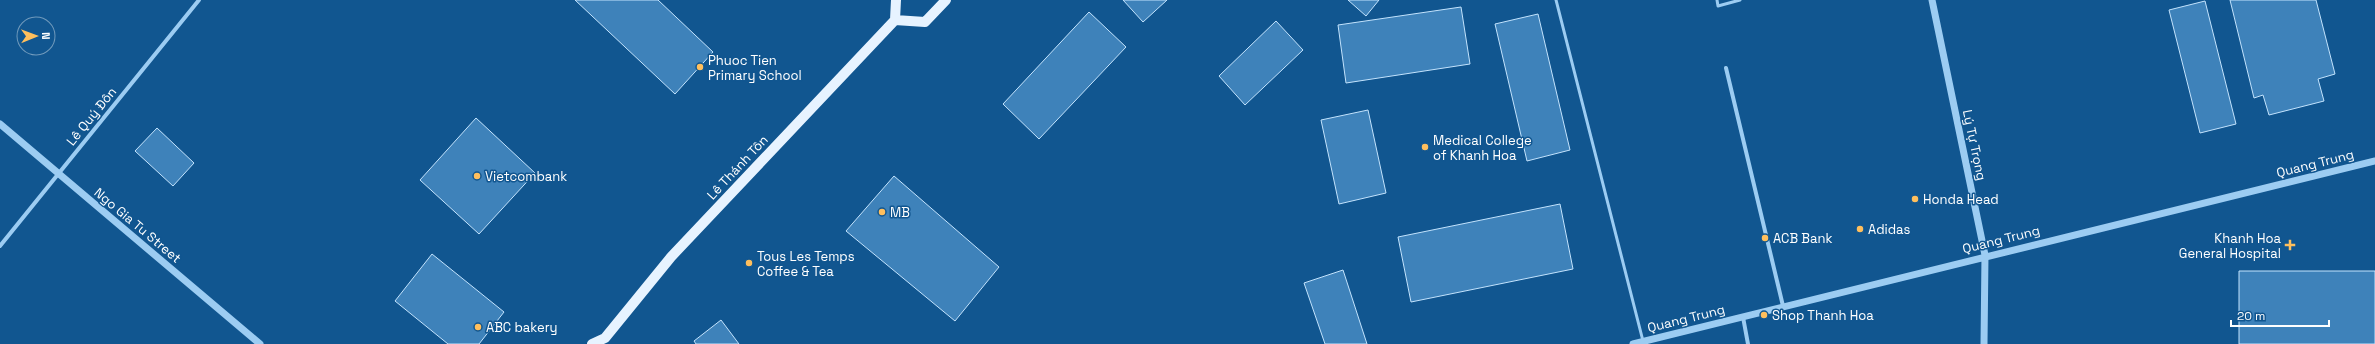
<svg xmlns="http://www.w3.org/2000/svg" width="2375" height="344" viewBox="0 0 2375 344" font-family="'Space Grotesk',sans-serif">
	<rect width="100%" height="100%" fill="#115690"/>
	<!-- building -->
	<path fill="#3e82ba" stroke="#c3e3fd" d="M575,0h83l55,52 -38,42z
		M1123,0h44l-24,22z
		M1348,0h31l-13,16z
		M2230,0h86l19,74 -17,5 6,22 -55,14 -6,-20 -9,3z
		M2205,1l31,123 -36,9 -31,-123z
		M1461,7l9,57 -124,19 -8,-58z
		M1089,12l37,35 -87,92 -36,-35z
		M1538,14l32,136 -43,11 -32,-137z
		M1276,21l27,29 -58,55 -26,-29z
		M1368,110l18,83 -47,11 -18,-84z
		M476,118l59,55 -56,61 -59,-54z
		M157,128l37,35 -21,23 -38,-35z
		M894,176l105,91 -44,54 -109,-90z
		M1560,204l13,65 -162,33 -13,-65z
		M432,254l72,58 -25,32h-31l-53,-43z
		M1343,270l24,74h-42l-21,-61z
		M2239,271h136v73h-136z
		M721,320l18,24h-43l-2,-3z"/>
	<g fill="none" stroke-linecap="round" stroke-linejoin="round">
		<!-- service -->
		<path stroke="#9cccf2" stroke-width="3" d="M1556,0l87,341
			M1717,0l1,6 22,-6"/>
		<!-- minor -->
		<path stroke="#9cccf2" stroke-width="4" d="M1726,68l57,238
			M0,246l199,-246
			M1743,317l5,27"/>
		<!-- tertiary -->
		<path stroke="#9cccf2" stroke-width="7" d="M1932,0l53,255 -1,89
			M0,124l260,220
			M1633,344l742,-183"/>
		<!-- primary -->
		<path stroke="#e7f3ff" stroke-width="10" d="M895,20l30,2 21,-22
			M592,344l13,-6 66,-81 224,-237 1,-20"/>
	</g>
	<!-- markers -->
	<g fill="#ffbf5d" stroke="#115690" stroke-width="1.5">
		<circle cx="700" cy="67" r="4"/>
		<circle cx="1425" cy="147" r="4"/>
		<circle cx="477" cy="176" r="4"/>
		<circle cx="1915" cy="199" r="4"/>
		<circle cx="882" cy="212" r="4"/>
		<circle cx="1860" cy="229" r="4"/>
		<circle cx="1765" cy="238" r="4"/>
		<path d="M2288 239h4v4h4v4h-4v4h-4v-4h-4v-4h4z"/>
		<circle cx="749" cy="263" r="4"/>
		<circle cx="1764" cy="315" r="4"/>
		<circle cx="478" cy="327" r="4"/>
	</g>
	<g text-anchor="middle" stroke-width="3" stroke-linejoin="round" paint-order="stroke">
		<!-- poi labels -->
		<g font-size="13" fill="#fff" stroke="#115690" text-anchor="start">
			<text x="708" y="65">Phuoc Tien<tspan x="708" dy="15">Primary School</tspan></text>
			<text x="1433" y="145">Medical College<tspan x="1433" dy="15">of Khanh Hoa</tspan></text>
			<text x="485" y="181">Vietcombank</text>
			<text x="1923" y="204">Honda Head</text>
			<text x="890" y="217">MB</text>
			<text x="1868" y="234">Adidas</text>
			<text x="1773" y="243">ACB Bank</text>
			<text x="2281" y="243" text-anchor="end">Khanh Hoa<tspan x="2281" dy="15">General Hospital</tspan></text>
			<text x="757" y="261">Tous Les Temps<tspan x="757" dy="15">Coffee &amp; Tea</tspan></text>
			<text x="1772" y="320">Shop Thanh Hoa</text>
			<text x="486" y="332">ABC bakery</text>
		</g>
		<!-- street labels -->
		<g font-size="13" fill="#fff" stroke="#115690">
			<text transform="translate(91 116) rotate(-51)" y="5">Lê Quý Đôn</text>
			<text transform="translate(1975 145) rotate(78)" y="5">Lý Tự Trọng</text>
			<text transform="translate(2315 163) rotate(-14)" y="5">Quang Trung</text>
			<text transform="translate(737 167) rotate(-47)" y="5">Lê Thánh Tôn</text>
			<text transform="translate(138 225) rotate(40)" y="5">Ngo Gia Tu Street</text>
			<text transform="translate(2001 239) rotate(-14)" y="5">Quang Trung</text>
			<text transform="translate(1686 318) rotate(-14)" y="5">Quang Trung</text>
		</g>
	</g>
	<!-- north arrow -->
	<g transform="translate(36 36) rotate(89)"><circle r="19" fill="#115690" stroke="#709abc"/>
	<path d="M0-3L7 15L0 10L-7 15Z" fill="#ffbf5d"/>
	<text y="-6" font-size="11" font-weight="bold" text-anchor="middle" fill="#ffffff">N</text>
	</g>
	<!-- scale -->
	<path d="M2231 320v6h98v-6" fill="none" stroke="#ffffff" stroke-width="2"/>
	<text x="2237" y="320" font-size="12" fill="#ffffff" stroke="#115690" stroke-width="3" paint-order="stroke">20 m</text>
</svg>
